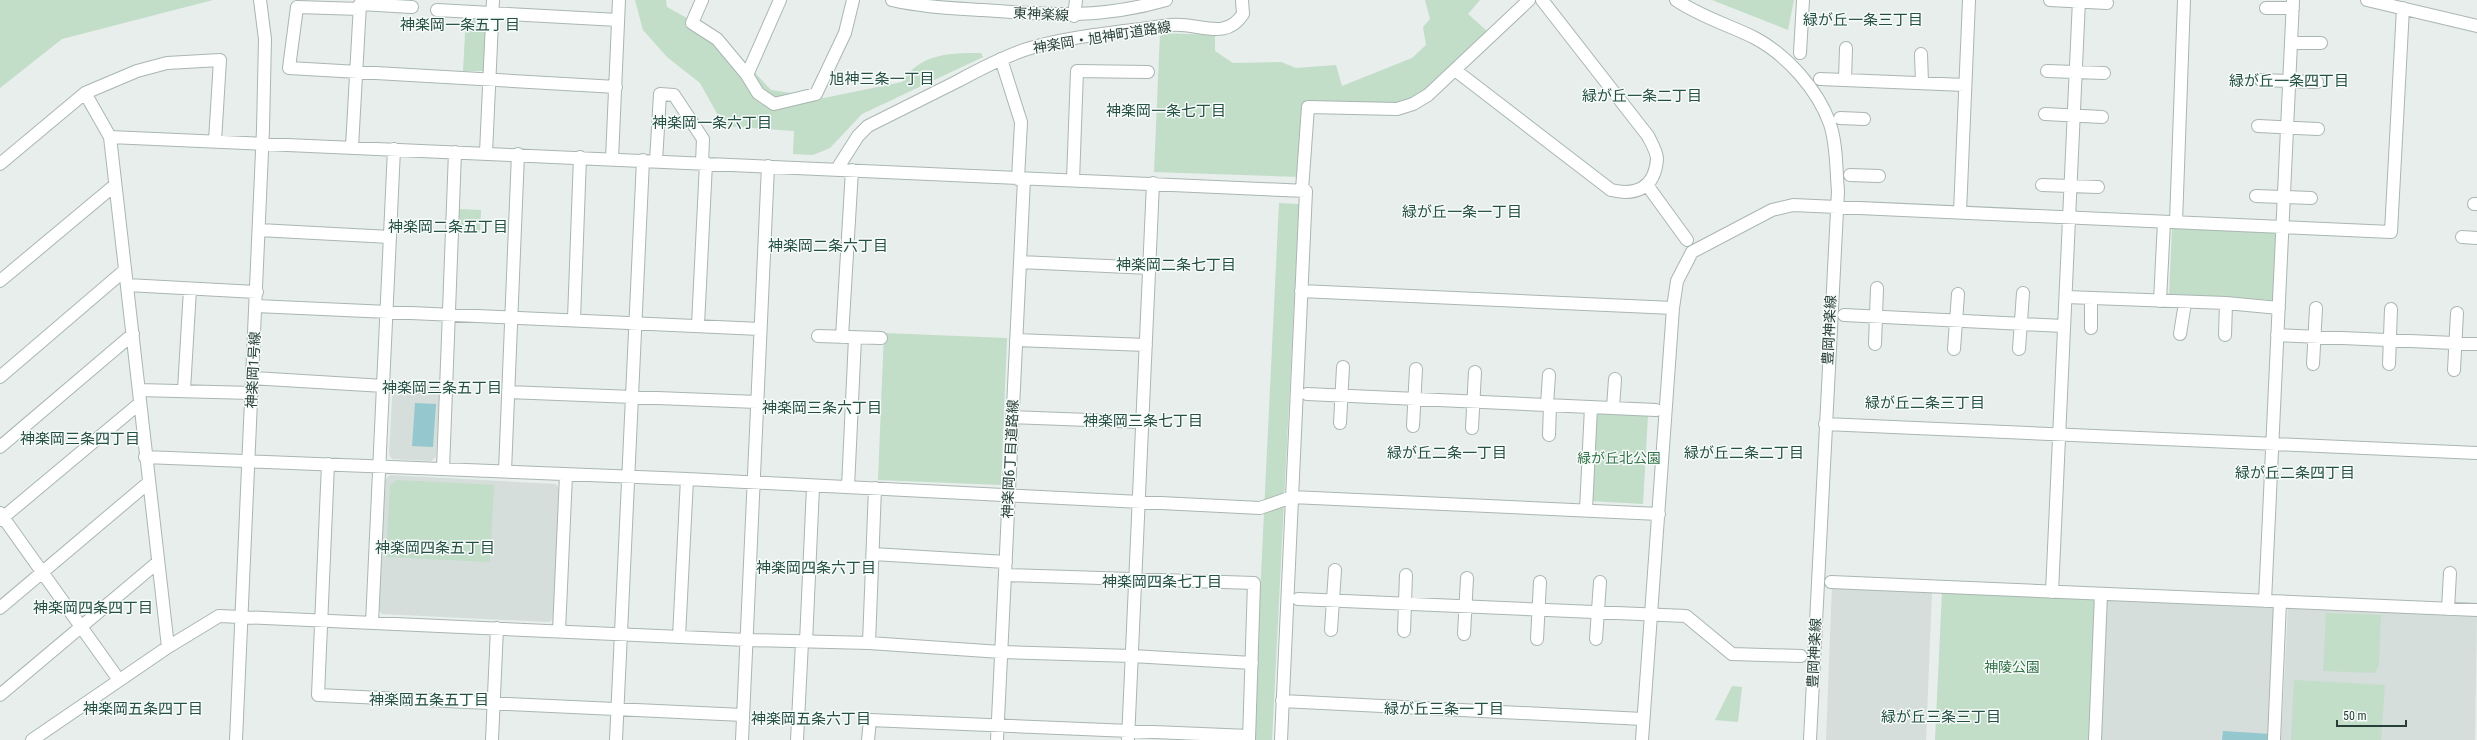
<svg xmlns="http://www.w3.org/2000/svg" width="2477" height="740" viewBox="0 0 2477 740" font-family="'Roboto Condensed','Noto Sans JP',sans-serif">
	<rect width="100%" height="100%" fill="#e7eeeb"/>
	<!-- built -->
	<path fill="#d5deda" d="M393,383l47,3 -4,71 -5,4 -39,-2 -3,-5z
		M390,475l166,9 4,6 -6,128 -5,4 -167,-8 -3,-4 6,-130z
		M1832,586l100,5 -6,149h-100z
		M2105,599l172,6 -5,135h-173z
		M2288,607l189,9 -2,124h-194z"/>
	<!-- green -->
	<path fill="#c2ddc8" d="M0,0h213l-151,39 -62,49z
		M635,0h31l1,7 56,31 48,52 53,8 78,-16c19,-29 47,-29 79,-29l2,4 -121,57 -32,34 -17,7 -20,-1 1,-23 -70,-5 -24,-43 -33,-26 -24,-27z
		M1425,0h55l-12,14 19,17c-25,24 -50,56 -83,71 -19,8 -78,1 -100,0l-4,75 -146,-5 6,-139 55,2v16l18,12 48,-1 15,6 40,-3 6,21 70,-28 14,-13 -3,-18 7,-8z
		M1712,0h82l-6,30z
		M466,16l20,1 -2,54h-21z
		M1279,203l20,1 -27,536h-19z
		M459,209l22,1 -1,22 -22,-1z
		M2172,228l104,4 -2,68 -105,-3z
		M884,333l123,5 -6,147 -123,-5z
		M1596,412l52,3 -5,89 -53,-3z
		M397,480l97,5 -4,77 -104,-5 4,-72z
		M1942,592l156,7 -7,141h-156z
		M2326,613l55,2 -2,49 -4,9 -52,-2z
		M2294,680l91,5 -4,55h-90z
		M1732,686l10,1 -4,35 -23,-2z"/>
	<!-- water -->
	<path fill="#94c7ce" d="M415,403l21,1 -3,43 -21,-1z
		M2223,731l48,3v6h-49z"/>
	<g fill="none" stroke-linecap="round" stroke-linejoin="round">
		<!-- minor casing -->
		<g stroke="#aab6b2" stroke-width="14">
			<path id="minor" d="M702,0l-10,23 25,16 30,36
				M780,0l-33,75 11,18 16,11 42,-10 29,-61 8,-33
				M892,0c29,7 60,8 90,10 67,5 119,9 184,-10
				M1676,0c25,17 53,25 79,38 32,17 63,52 75,86 7,21 6,46 8,67l-28,549
				M2050,0l57,3
				M2367,0l110,26
				M2266,8h27
				M360,9l-63,-2 -8,61 327,19
				M437,10l181,10
				M1074,16l2,-16
				M2291,43h30
				M1800,53l3,-53
				M1921,54l1,29
				M1001,59l20,63 -3,57
				M1455,70l156,120c25,6 44,-2 46,-31 0,-7 -6,-17 -9,-23l-106,-136
				M2047,71l57,2
				M1820,79l145,6
				M1845,80l1,-32
				M2261,80l56,2
				M85,93l52,-22 30,-8 53,-3 -5,81
				M2045,114l57,3
				M1840,118l24,1
				M2258,126l60,3
				M110,137l1196,54 -25,549
				M352,147l8,-143 52,3
				M486,153l7,-153
				M612,159l7,-159
				M656,161l4,-67 14,1 29,44 -1,24
				M0,164l85,-71 25,44 58,510
				M837,169l21,-33 10,-10c30,-15 60,-30 90,-45 22,-12 45,-24 69,-32 41,-13 100,-18 144,-24 27,-3 54,17 72,-11l-1,-14
				M1850,175l29,1
				M1073,180l4,-109 71,1
				M1647,185l40,55
				M2042,185l56,2
				M1302,190l6,-83 89,2 16,-5 15,-9 101,-95
				M2256,196l55,2
				M2474,204h3
				M1960,212l9,-212
				M2176,222l8,-222
				M259,230l131,7
				M2462,237l15,1
				M1020,262l130,6
				M0,281l115,-96
				M127,285l130,7
				M1301,291l372,17
				M2066,297l160,6 53,5
				M2091,298v30
				M2160,301l4,-79
				M256,306l504,23
				M1844,315l220,11
				M574,319l6,-162
				M698,325l8,-162
				M2180,334l5,-31
				M2225,335l1,-32
				M2277,335l200,9
				M818,336l63,2
				M842,337l10,-167
				M1016,340l130,5
				M1875,344l2,-56
				M1954,349l4,-55
				M2019,349l4,-56
				M2313,364l3,-56
				M2389,364l2,-55
				M2454,370l3,-57
				M0,377l125,-107
				M252,378l132,8
				M139,390l113,3
				M184,390l6,-101
				M508,392l249,10
				M1307,394l349,16
				M1547,405l2,-30
				M1613,408l2,-29
				M1012,417l130,5
				M1340,423l3,-56
				M1825,424l652,29
				M1413,426l3,-57
				M1472,428l3,-56
				M1549,435l1,-30
				M0,447l133,-113
				M145,457l542,22 573,29 32,-11 367,17
				M328,464l-10,231 425,20
				M443,469l12,-317
				M505,471l13,-317
				M848,487l7,-149
				M1586,510l5,-103
				M0,513l119,167
				M0,520l140,-117
				M873,554l133,8
				M1005,575l249,8 -5,157
				M1831,582l646,28
				M2052,592l27,-592
				M1298,599l388,17 46,38 69,2
				M2265,601l28,-601
				M0,608l148,-125
				M2448,609l2,-36
				M372,623l22,-474
				M1331,630l4,-60
				M559,631l7,-156
				M1404,631l2,-56
				M1464,634l3,-56
				M679,637l8,-158
				M1537,639l3,-57
				M1596,639l4,-57
				M806,642l7,-155
				M869,643l6,-155
				M0,695l158,-133
				M1282,701l361,18
				M32,740l136,-93 51,-31 528,24 122,3 132,9 131,4 120,7
				M236,740l27,-611 2,-90 -5,-39
				M492,740l5,-112
				M616,740l27,-580
				M742,740l26,-574
				M797,740l5,-98
				M868,740l2,-20 379,16
				M997,740l27,-561
				M1128,740l25,-557
				M1642,740l31,-432 4,-27 15,-29 80,-42 21,-5 598,27 12,-224
				M2095,740l6,-146
				M2274,740l6,-138"/>
		</g>
		<!-- minor -->
		<use href="#minor" stroke="#fff" stroke-width="12"/>
	</g>
	<g text-anchor="middle" stroke-width="3" stroke-linejoin="round" paint-order="stroke">
		<!-- street labels -->
		<g font-size="14" fill="#273f38" stroke="#f7fbf9">
			<text transform="translate(1041 14) rotate(3)" y="5">東神楽線</text>
			<text transform="translate(1102 37) rotate(-9)" y="5">神楽岡・旭神町道路線</text>
			<text transform="translate(1829 330) rotate(-87)" y="5">豊岡神楽線</text>
			<text transform="translate(253 370) rotate(-87)" y="5">神楽岡1号線</text>
			<text transform="translate(1010 459) rotate(-87)" y="5">神楽岡6丁目道路線</text>
			<text transform="translate(1814 653) rotate(-87)" y="5">豊岡神楽線</text>
		</g>
		<!-- park labels -->
		<g font-size="14" fill="#34734a" stroke="#f7fbf9">
			<text x="1619" y="463">緑が丘北公園</text>
			<text x="2012" y="672">神陵公園</text>
		</g>
		<!-- neighbourhood labels -->
		<g font-size="15" fill="#245044" stroke="#f7fbf9">
			<text x="1863" y="25">緑が丘一条三丁目</text>
			<text x="460" y="30">神楽岡一条五丁目</text>
			<text x="882" y="84">旭神三条一丁目</text>
			<text x="2289" y="86">緑が丘一条四丁目</text>
			<text x="1642" y="101">緑が丘一条二丁目</text>
			<text x="1166" y="116">神楽岡一条七丁目</text>
			<text x="712" y="128">神楽岡一条六丁目</text>
			<text x="1462" y="217">緑が丘一条一丁目</text>
			<text x="448" y="232">神楽岡二条五丁目</text>
			<text x="828" y="251">神楽岡二条六丁目</text>
			<text x="1176" y="270">神楽岡二条七丁目</text>
			<text x="442" y="393">神楽岡三条五丁目</text>
			<text x="1925" y="408">緑が丘二条三丁目</text>
			<text x="822" y="413">神楽岡三条六丁目</text>
			<text x="1143" y="426">神楽岡三条七丁目</text>
			<text x="80" y="444">神楽岡三条四丁目</text>
			<text x="1447" y="458">緑が丘二条一丁目</text>
			<text x="1744" y="458">緑が丘二条二丁目</text>
			<text x="2295" y="478">緑が丘二条四丁目</text>
			<text x="435" y="553">神楽岡四条五丁目</text>
			<text x="816" y="573">神楽岡四条六丁目</text>
			<text x="1162" y="587">神楽岡四条七丁目</text>
			<text x="93" y="613">神楽岡四条四丁目</text>
			<text x="429" y="705">神楽岡五条五丁目</text>
			<text x="143" y="714">神楽岡五条四丁目</text>
			<text x="1444" y="714">緑が丘三条一丁目</text>
			<text x="1941" y="722">緑が丘三条三丁目</text>
			<text x="811" y="724">神楽岡五条六丁目</text>
		</g>
	</g>
	<!-- scale -->
	<path d="M2337 720v6h69v-6" fill="none" stroke="#273f38" stroke-width="2"/>
	<text x="2343" y="720" font-size="12" fill="#273f38" stroke="#f7fbf9" stroke-width="3" paint-order="stroke">50 m</text>
</svg>
